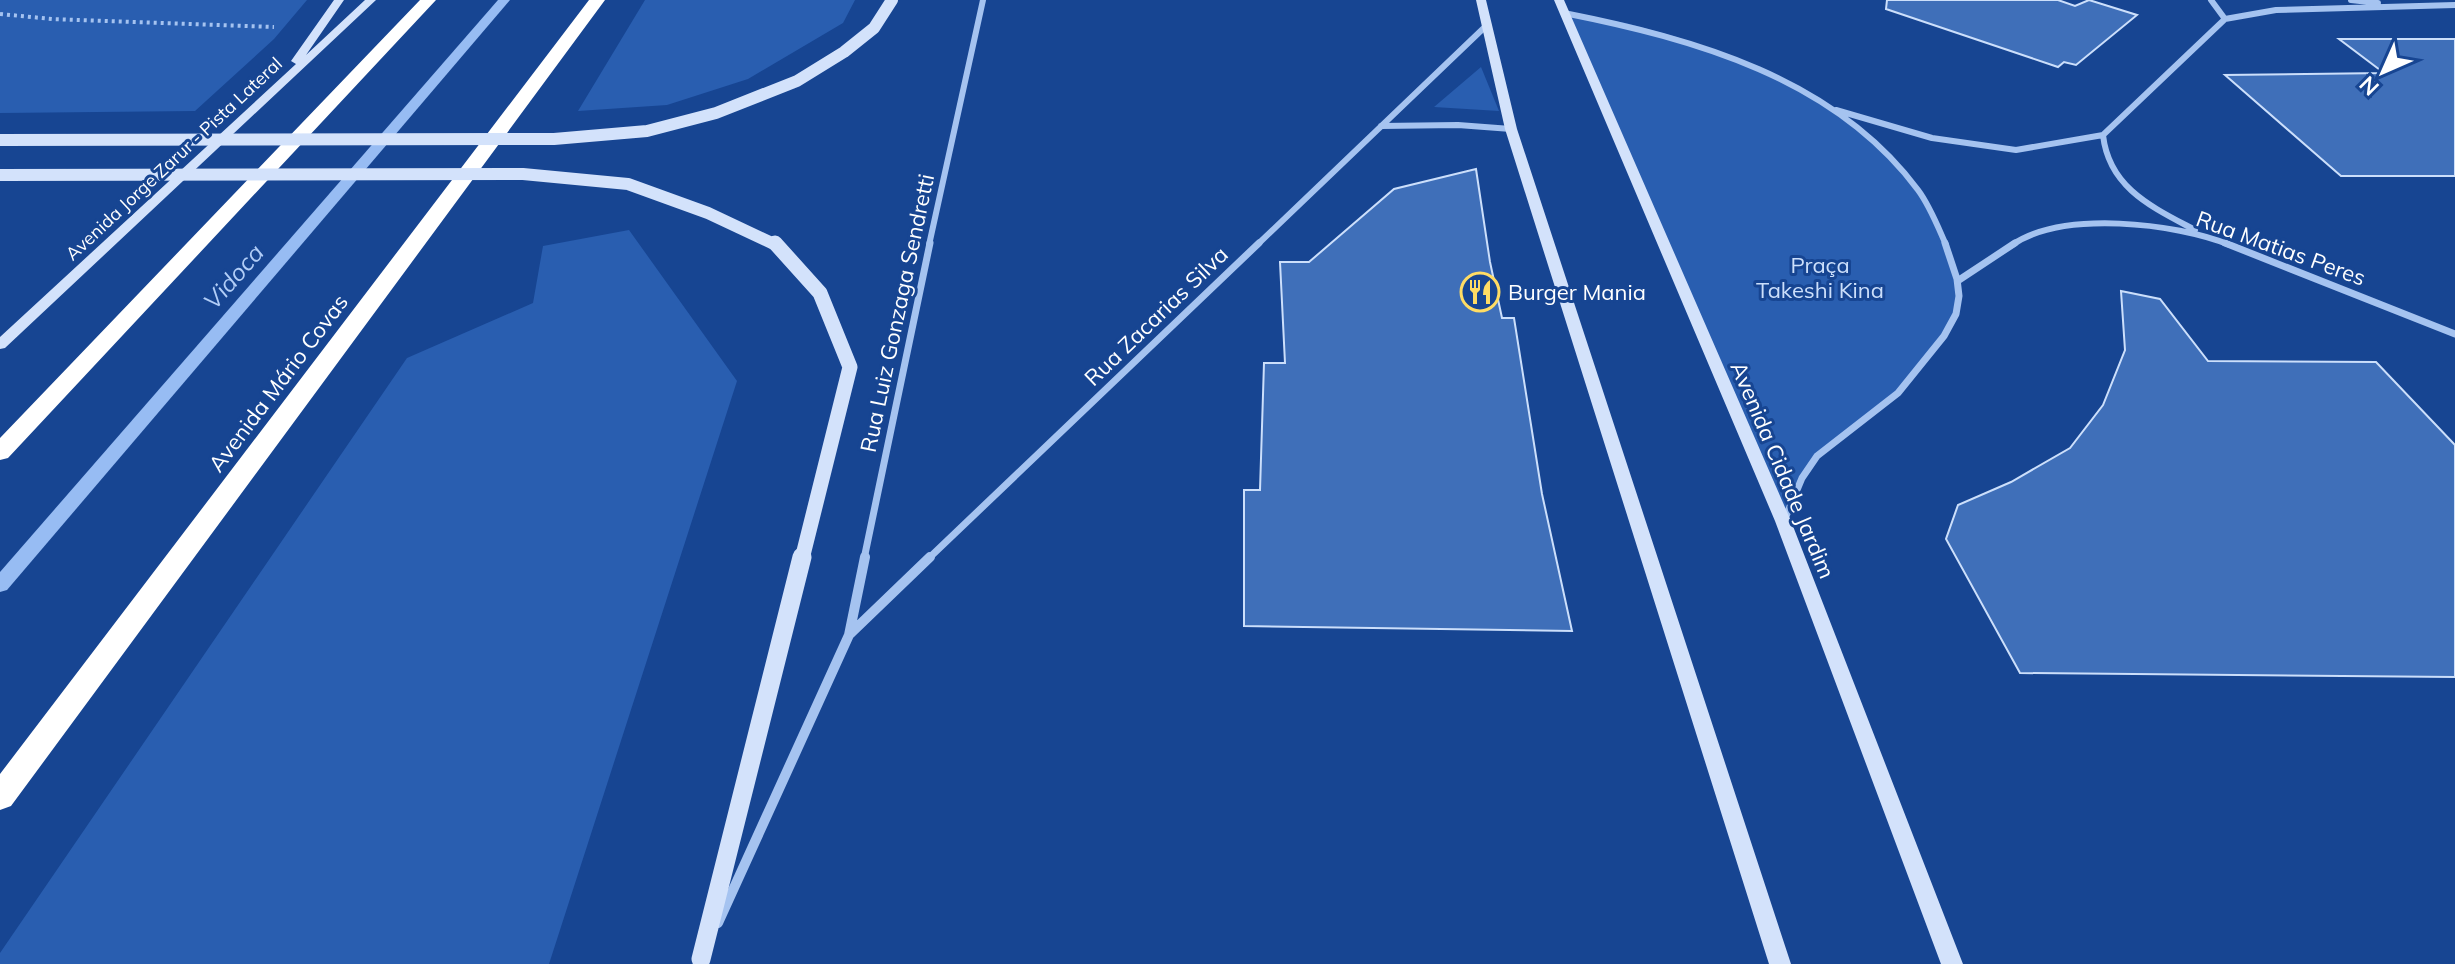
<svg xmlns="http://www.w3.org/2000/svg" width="2455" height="964" viewBox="0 0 2455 964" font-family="Mulish,sans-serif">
	<rect width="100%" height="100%" fill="#174592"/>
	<!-- green -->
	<path fill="#295eb0" d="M0,0h307l-33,39 -79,72 -195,2z
		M645,0h210l-12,23 -95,56 -81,26 -89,6z
		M1564,13l62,10 51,14 106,42 96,65 58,75 22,61 -3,33 -21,37 -43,48 -83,68 -26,55z
		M1481,67l18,44 -65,-4z
		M629,230l108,151 -188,583h-549v-11l407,-595 126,-55 10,-57z"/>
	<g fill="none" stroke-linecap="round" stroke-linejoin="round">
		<!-- stream -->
		<path fill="#97bcf3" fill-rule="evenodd" d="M498,0h12l-503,590 -7,2v-20z"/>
	</g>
	<!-- building -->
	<path fill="#3f6fb9" stroke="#ccdffb" stroke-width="2" d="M1887,0h171l17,6 14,-6 48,15 -61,50 -12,-3 -6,5 -172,-58z
		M2339,39h116v137h-114l-116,-101 159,-2z
		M1476,169l14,93 12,56h12l28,176 30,137 -328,-5v-136h16l4,-127h21l-5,-101h29l85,-73z
		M2121,291l39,8 48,62 168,1 79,83v232l-435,-4 -74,-134 12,-34 53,-23 59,-34 33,-43 22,-55z"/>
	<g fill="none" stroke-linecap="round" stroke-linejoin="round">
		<!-- path -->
		<path stroke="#a5c3f0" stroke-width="4" stroke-dasharray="3 4" stroke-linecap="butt" d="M0,14l52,5 222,8"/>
		<!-- street-far2 -->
		<path stroke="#a5c3f0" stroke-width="6" d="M2211,0l14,19
			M2351,0l27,3
			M1564,13c131,26 271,65 354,177 12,16 20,37 28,55
			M1836,110l96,28 84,12 87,-15 122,-116 51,-9 179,-5
			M1381,126l77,-1 53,4
			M2103,135c6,53 49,72 92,95
			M929,245l54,-245
			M1257,245l231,-221
			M2012,245c51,-35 163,-22 218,0"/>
		<!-- street-far1 -->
		<path stroke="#a5c3f0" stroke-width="7" d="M2225,243l230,91
			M1959,280l56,-37
			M1784,521l18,-43 15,-22 81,-63 46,-57 12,-22 3,-18 -2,-17 -12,-36
			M864,559l66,-316
			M928,559l331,-316"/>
		<!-- street -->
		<path stroke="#a5c3f0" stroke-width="10" d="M850,634l80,-77
			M718,923l131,-288 16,-78"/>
		<!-- secondary -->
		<path fill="#d3e2fb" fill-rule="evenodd" d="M334,0h10l-38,55 59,-55h11l-371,348 -5,1v-12l296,-273 -5,-3z
			M1476,0h10l31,129 274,835h-22l-264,-835z
			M1554,0h10l227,521 172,443h-22l-166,-443z"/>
		<!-- highway -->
		<path fill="#fff" fill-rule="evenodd" d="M420,0h16l-428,458 -8,2v-22z
			M589,0h16l-594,806 -11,4v-36z"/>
		<!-- secondary-bridge-far2 -->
		<path stroke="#d3e2fb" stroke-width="12" d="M0,140l554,-1 93,-8 69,-18 81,-32 47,-29 30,-24 18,-28
			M0,175l523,-1 105,10 80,29 68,32"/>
		<!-- secondary-bridge-far1 -->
		<path stroke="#d3e2fb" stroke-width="15" d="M775,243l45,50 30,74 -48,192"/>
		<!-- secondary-bridge -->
		<path stroke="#d3e2fb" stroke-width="19" d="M701,959l101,-402"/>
	</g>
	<!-- icons -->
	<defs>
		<g id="restaurant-ring" transform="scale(2)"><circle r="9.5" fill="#174592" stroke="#ffdc64" stroke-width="1.5"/><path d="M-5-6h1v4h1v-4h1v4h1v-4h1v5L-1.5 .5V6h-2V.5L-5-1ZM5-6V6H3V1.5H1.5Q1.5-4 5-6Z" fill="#ffdc64"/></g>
	</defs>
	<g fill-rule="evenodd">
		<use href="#restaurant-ring" x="1480" y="292"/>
	</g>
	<g text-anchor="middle" stroke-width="6" stroke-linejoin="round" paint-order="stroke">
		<!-- far-street labels -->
		<g font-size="18" fill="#fff" stroke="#174592">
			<text transform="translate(174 159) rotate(-43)" y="6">Avenida Jorge Zarur - Pista Lateral</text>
		</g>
		<!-- street labels -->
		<g font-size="22" fill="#fff" stroke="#174592">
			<text transform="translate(2281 248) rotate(20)" y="8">Rua Matias Peres</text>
			<text transform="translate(897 313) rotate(-78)" y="8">Rua Luiz Gonzaga Sendretti</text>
			<text transform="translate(1156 316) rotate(-44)" y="8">Rua Zacarias Silva</text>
			<text transform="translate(278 383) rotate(-53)" y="8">Avenida Mário Covas</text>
			<text transform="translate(1783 470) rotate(67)" y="8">Avenida Cidade Jardim</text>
		</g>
		<!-- park labels -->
		<g font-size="22" fill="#ccdffb" stroke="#174592">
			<text x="1820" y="273">Praça<tspan x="1820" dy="25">Takeshi Kina</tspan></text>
		</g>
		<!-- poi labels -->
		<g font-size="22" fill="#fff" stroke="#174592" text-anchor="start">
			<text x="1508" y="300">Burger Mania</text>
		</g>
		<!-- water labels -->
		<g font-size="24" font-style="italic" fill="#b1cdf7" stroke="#174592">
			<text transform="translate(234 277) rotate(-49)" y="8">Vidoca</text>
		</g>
	</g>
	<!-- north arrow -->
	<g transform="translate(2383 72) rotate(225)" stroke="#174592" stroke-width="6" paint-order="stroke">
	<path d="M0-6L14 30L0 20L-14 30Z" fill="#ffffff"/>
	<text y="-12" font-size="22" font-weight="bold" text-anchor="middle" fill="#ffffff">N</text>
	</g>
</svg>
